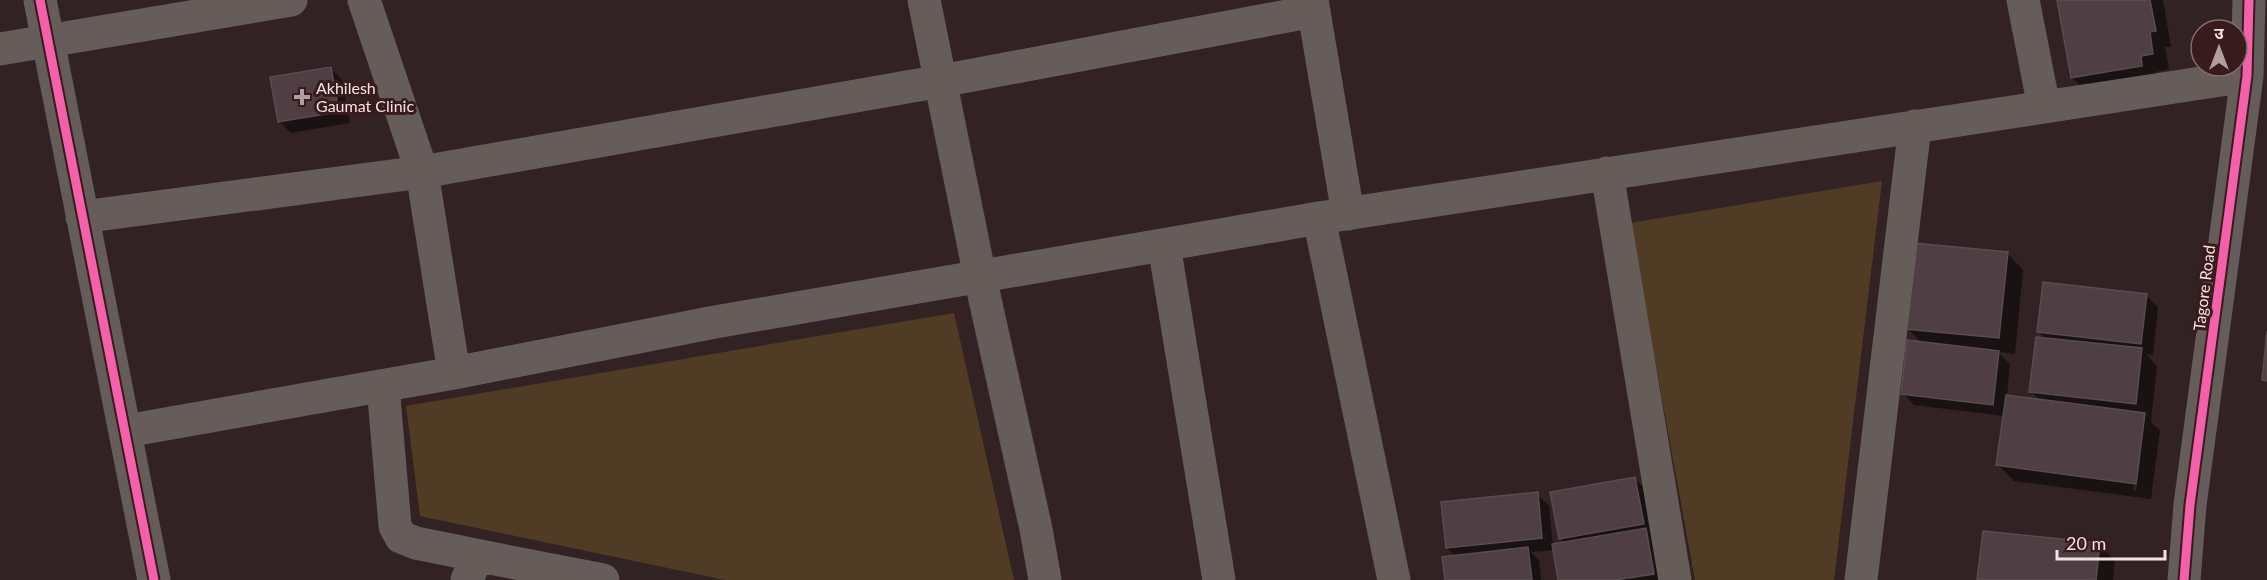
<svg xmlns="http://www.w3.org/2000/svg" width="2267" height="580" viewBox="0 0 2267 580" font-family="Lato,'Noto Sans Devanagari',sans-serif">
	<rect width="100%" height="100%" fill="#322223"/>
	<!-- green -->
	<path fill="#503c24" d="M1882,181l-48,399h-139l-65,-357z
		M954,313l60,267h-289l-305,-64 -14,-110z"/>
	<!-- shadow -->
	<path fill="#0007" fill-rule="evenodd" d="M2059,0h104l8,47h-6l4,22 -13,3 2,10 -69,12 -17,-16z
		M331,69l11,11 8,43 -59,10 -12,-12z
		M2007,253l16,17 -8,84 -17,-2 12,12 -3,32 33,4 -9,-8 16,-52 -8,-8 107,-37 12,12 -5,48 -7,-1 11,12 -6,56 9,8 -9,69 -137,-18 -16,-16 6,-49 -90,-11 -11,-12 19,-50 -15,-15zM2141,426h3l-8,65h-3z
		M1635,479l12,12 17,89h-105l-5,-30 -23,2 8,8 2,20h-95l10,-23 -9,-9 90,-54 12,12 4,40 12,-3 -4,-4 -9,-46z
		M2099,545l16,16 -2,19h-134z"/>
	<!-- building -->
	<path fill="#4f3e43" stroke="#594c4f" stroke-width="1.5" d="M2057,0h93l6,31 -6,1 3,22 -12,2 1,10 -71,12z
		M331,67l8,45 -61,10 -8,-45z
		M1914,243l94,9 -9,86 -94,-9z
		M2043,282l104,12 -6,50 -104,-12z
		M2267,331v50l-5,-1z
		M2036,337l106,11 -6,56 -107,-12z
		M1907,340l92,11 -6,54 -92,-11z
		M2006,395l139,18 -9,71 -140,-19z
		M1635,477l9,47 -85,15 -9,-47z
		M1538,492l4,46 -96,10 -5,-46z
		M1646,528l8,46 -39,6h-57l-6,-36z
		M1983,531l117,12 -4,37h-119z
		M1528,547l4,33h-87l-3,-23z"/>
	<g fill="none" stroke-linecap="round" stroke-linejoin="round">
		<!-- minor -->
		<path stroke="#665d5a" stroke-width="33" d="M40,0l114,580
			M364,0l58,172 32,201
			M924,0l56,277 56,252 9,51
			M1312,0l36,214
			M2023,0l21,107
			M0,49l291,-49
			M1607,173l68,407
			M82,217l340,-45 519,-91 373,-70
			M1319,218l75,362
			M1164,245l55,335
			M383,386l12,140 6,11 15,6 69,14
			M126,431l328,-58 261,-51 604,-104 928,-142
			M467,580l7,-17 11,-6 118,23
			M1861,580l54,-454
			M2184,580l6,-75 57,-429 2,-76"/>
		<!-- cycleway casing -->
		<g stroke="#381c1d" stroke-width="13">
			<path id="cycleway" d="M40,0l114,580
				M2184,580l6,-75 57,-429 2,-76"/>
		</g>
		<!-- cycleway -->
		<use href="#cycleway" stroke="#f560ab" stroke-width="9"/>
	</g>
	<!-- markers -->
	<path fill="#b19e9e" stroke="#381c1d" stroke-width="2" d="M299 88h6v6h6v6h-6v6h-6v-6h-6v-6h6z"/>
	<g text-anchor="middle" stroke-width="6" stroke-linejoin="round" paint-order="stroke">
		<!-- poi labels -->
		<g font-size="16" fill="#f6e1e1" stroke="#381c1d" text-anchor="start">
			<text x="316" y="94">Akhilesh<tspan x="316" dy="18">Gaumat Clinic</tspan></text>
		</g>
		<!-- street labels -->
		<g font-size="16" fill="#f6e1e1" stroke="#381c1d">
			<text transform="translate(2204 288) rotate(-83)" y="6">Tagore Road</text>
		</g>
	</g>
	<!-- north arrow -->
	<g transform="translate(2219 48)"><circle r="28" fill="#381c1d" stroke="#846b6b" stroke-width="1.5"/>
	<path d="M0-4.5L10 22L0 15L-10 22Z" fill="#b19e9e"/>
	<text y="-9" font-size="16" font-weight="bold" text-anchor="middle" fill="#f6e1e1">उ</text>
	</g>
	<!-- scale -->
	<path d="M2057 550v9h108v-9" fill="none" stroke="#f6e1e1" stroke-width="3"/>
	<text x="2066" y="550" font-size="18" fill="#f6e1e1" stroke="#381c1d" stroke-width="4.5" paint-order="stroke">20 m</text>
</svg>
